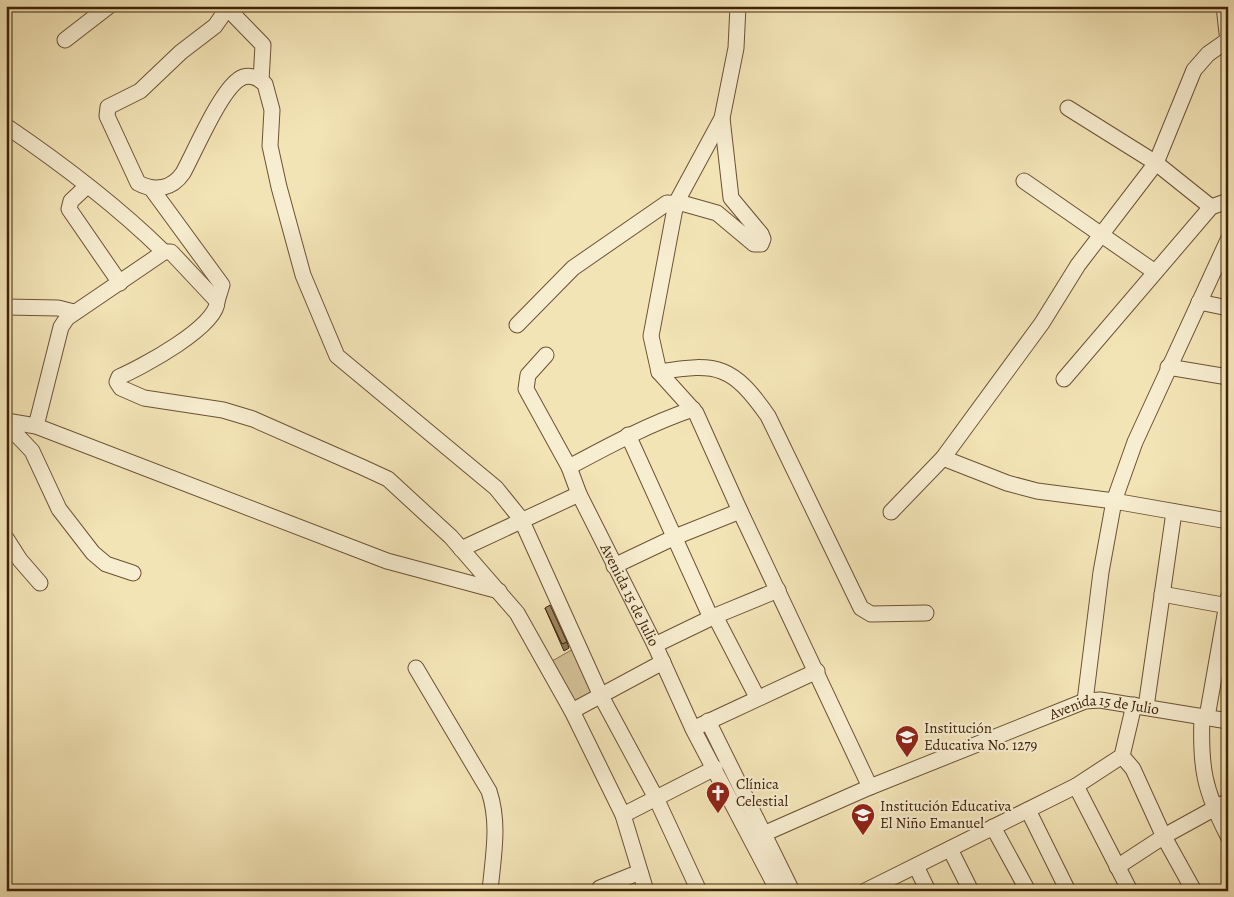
<svg xmlns="http://www.w3.org/2000/svg" width="1234" height="897" viewBox="0 0 1234 897" font-family="Alegreya,serif">
	<rect width="100%" height="100%" fill="#f3e4b6"/>
	<filter id="stains"><feTurbulence type="fractalNoise" baseFrequency=".004" numOctaves="4"/><feColorMatrix values="0 0 0 0 .2 0 0 0 0 .09 0 0 0 0 .02 0 0 0 .5 -.17"/></filter>
	<radialGradient id="worn" r=".72"><stop offset=".6" stop-color="#630" stop-opacity="0"/><stop offset="1" stop-color="#630" stop-opacity=".3"/></radialGradient>
	<!-- green -->
	<path fill="#d4c398" stroke="#8a7250" d="M575,648l20,44 -23,12 -20,-43z"/>
	<g fill="none" stroke-linecap="round" stroke-linejoin="round">
		<!-- minor casing -->
		<g stroke="#6c5234" stroke-width="17">
			<g id="minor">
				<path d="M229,6l-14,20 -34,26 -41,39 -32,16 -1,9 31,67c17,9 34,6 45,-10 12,-22 36,-79 55,-93 9,-7 20,-3 27,4l7,26 -2,36 9,41 24,88 34,81 159,132 25,31 80,177 55,102 43,93"/>
				<path d="M738,6l-2,42 -14,70 -46,85 -25,133 8,36 37,41 44,98 130,276"/>
				<path d="M1224,6l4,36"/>
				<path d="M228,9l35,36 -2,36"/>
				<path d="M65,40l44,-34"/>
				<path d="M1068,108l88,55 55,44"/>
				<path d="M6,126c56,38 110,79 158,126"/>
				<path d="M1024,181l131,91"/>
				<path d="M87,186l-16,15 -2,8 51,74"/>
				<path d="M151,188l71,97 -5,16"/>
				<path d="M1199,302l29,6"/>
				<path d="M6,307l52,1 16,4"/>
				<path d="M517,325l56,-57 94,-65 18,1 32,9 37,31h7l2,-5 -2,-5 -30,-36 -9,-80"/>
				<path id="s1" d="M546,355l-18,20 -2,14 43,78 10,27 76,151 38,84 85,162"/>
				<path d="M1168,367l60,10"/>
				<path d="M659,372c59,-10 74,-6 109,44l93,192 10,6 55,-1"/>
				<path d="M1064,379l147,-172 17,-6"/>
				<path d="M6,421l30,5 351,135 112,30"/>
				<path d="M9,421l5,11 18,19 27,58 34,44 13,11 27,9"/>
				<path d="M36,426l25,-99 6,-9 97,-66h7l46,49c2,25 -77,67 -98,76l-2,5 4,6 23,10 79,12 30,9 109,48 26,12 63,58 66,76 55,98 51,104 23,76"/>
				<path d="M628,435l83,183"/>
				<path d="M943,458l64,25 30,8 77,10 114,20"/>
				<path d="M569,467c41,-22 80,-43 124,-58"/>
				<path d="M891,512l52,-54 99,-135 36,-58 78,-102 38,-93 14,-16 20,-14"/>
				<path d="M6,538l14,22 20,23"/>
				<path d="M461,549l118,-55"/>
				<path d="M614,566l61,-29 65,-26"/>
				<path d="M1162,594l66,12"/>
				<path d="M715,616l42,81"/>
				<path d="M655,645l60,-29 63,-26"/>
				<path d="M416,668l73,123c11,33 4,66 1,100"/>
				<path d="M1085,701l16,-129 13,-71 21,-59 93,-202"/>
				<path d="M1146,707l28,-195"/>
				<path d="M572,711l91,-49"/>
				<path d="M1202,716c-2,51 2,74 26,120"/>
				<path d="M1207,717l21,-119"/>
				<path d="M708,721l84,170"/>
				<path d="M699,726l118,-55"/>
				<path d="M1122,756l11,13 31,68 30,54"/>
				<path d="M1076,786l54,105"/>
				<path d="M1028,810l40,81"/>
				<path d="M623,815l92,-47"/>
				<path d="M993,827l35,64"/>
				<path id="s2" d="M752,839l118,-52 215,-86 15,-1 128,21"/>
				<path d="M950,849l21,42"/>
				<path d="M916,866l12,25"/>
				<path d="M1117,867l49,-32 62,-34"/>
				<path d="M600,891v-3l40,-16"/>
				<path d="M865,891l211,-105 46,-30 12,-51"/>
			</g>
		</g>
		<!-- minor -->
		<use href="#minor" stroke="#f7edd0" stroke-width="15"/>
	</g>
	<!-- wall -->
	<path fill="#877454" stroke="#3f2208" d="M545,608l22,34 2,6 -5,3z"/>
	<!-- building -->
	<path fill="#9d8762" stroke="#3f2208" d="M550,605l17,37 -5,2 -17,-36z"/>
	<!-- icons -->
	<defs>
		<g id="school-pin" transform="scale(1.25)"><path d="M0 17L-7.5 6A9.5 9.5 0 1 1 7.5 6Z" fill="#8f2418" stroke="#f7edd0"/><path d="M0-5L7-2L0 1L-7-2ZM-4 1L0 2.5L4 1V4Q0 6-4 4Z" fill="#fff"/></g>
		<g id="church-pin" transform="scale(1.25)"><path d="M0 17L-7.5 6A9.5 9.5 0 1 1 7.5 6Z" fill="#8f2418" stroke="#f7edd0"/><path d="M-1.2-6h2.4v3.5h3.3v2.4h-3.3V6h-2.4V-.1h-3.3v-2.4h3.3Z" fill="#fff"/></g>
	</defs>
	<g fill-rule="evenodd">
		<use href="#school-pin" x="907" y="737"/>
		<use href="#church-pin" x="718" y="793"/>
		<use href="#school-pin" x="863" y="815"/>
	</g>
	<g text-anchor="middle" stroke-width="4.5" stroke-linejoin="round" paint-order="stroke">
		<!-- street labels -->
		<g font-size="15" fill="#3f2208" stroke="#f7edd0">
			<text dy="5" stroke="none"><textPath href="#s1" startOffset="272">Avenida 15 de Julio</textPath></text>
			<text dy="5" stroke="none"><textPath href="#s2" startOffset="379">Avenida 15 de Julio</textPath></text>
		</g>
		<!-- poi labels -->
		<g font-size="15" fill="#3f2208" stroke="#f7edd0" text-anchor="start">
			<text x="924" y="733">Institución<tspan x="924" dy="17">Educativa No. 1279</tspan></text>
			<text x="736" y="789">Clínica<tspan x="736" dy="17">Celestial</tspan></text>
			<text x="880" y="811">Institución Educativa<tspan x="880" dy="17">El Niño Emanuel</tspan></text>
		</g>
	</g>
	<!-- margin -->
	<rect width="1234" height="897" fill="none" stroke="#f3e4b6" stroke-width="25"/>
	<rect x="8" y="8" width="1219" height="882" fill="none" stroke="#3f2208" stroke-width="2.5"/>
	<rect x="12" y="12" width="1209" height="872" fill="none" stroke="#3f2208"/>
	<rect width="100%" height="100%" filter="url(#stains)"/>
	<rect width="100%" height="100%" fill="url(#worn)"/>
</svg>
